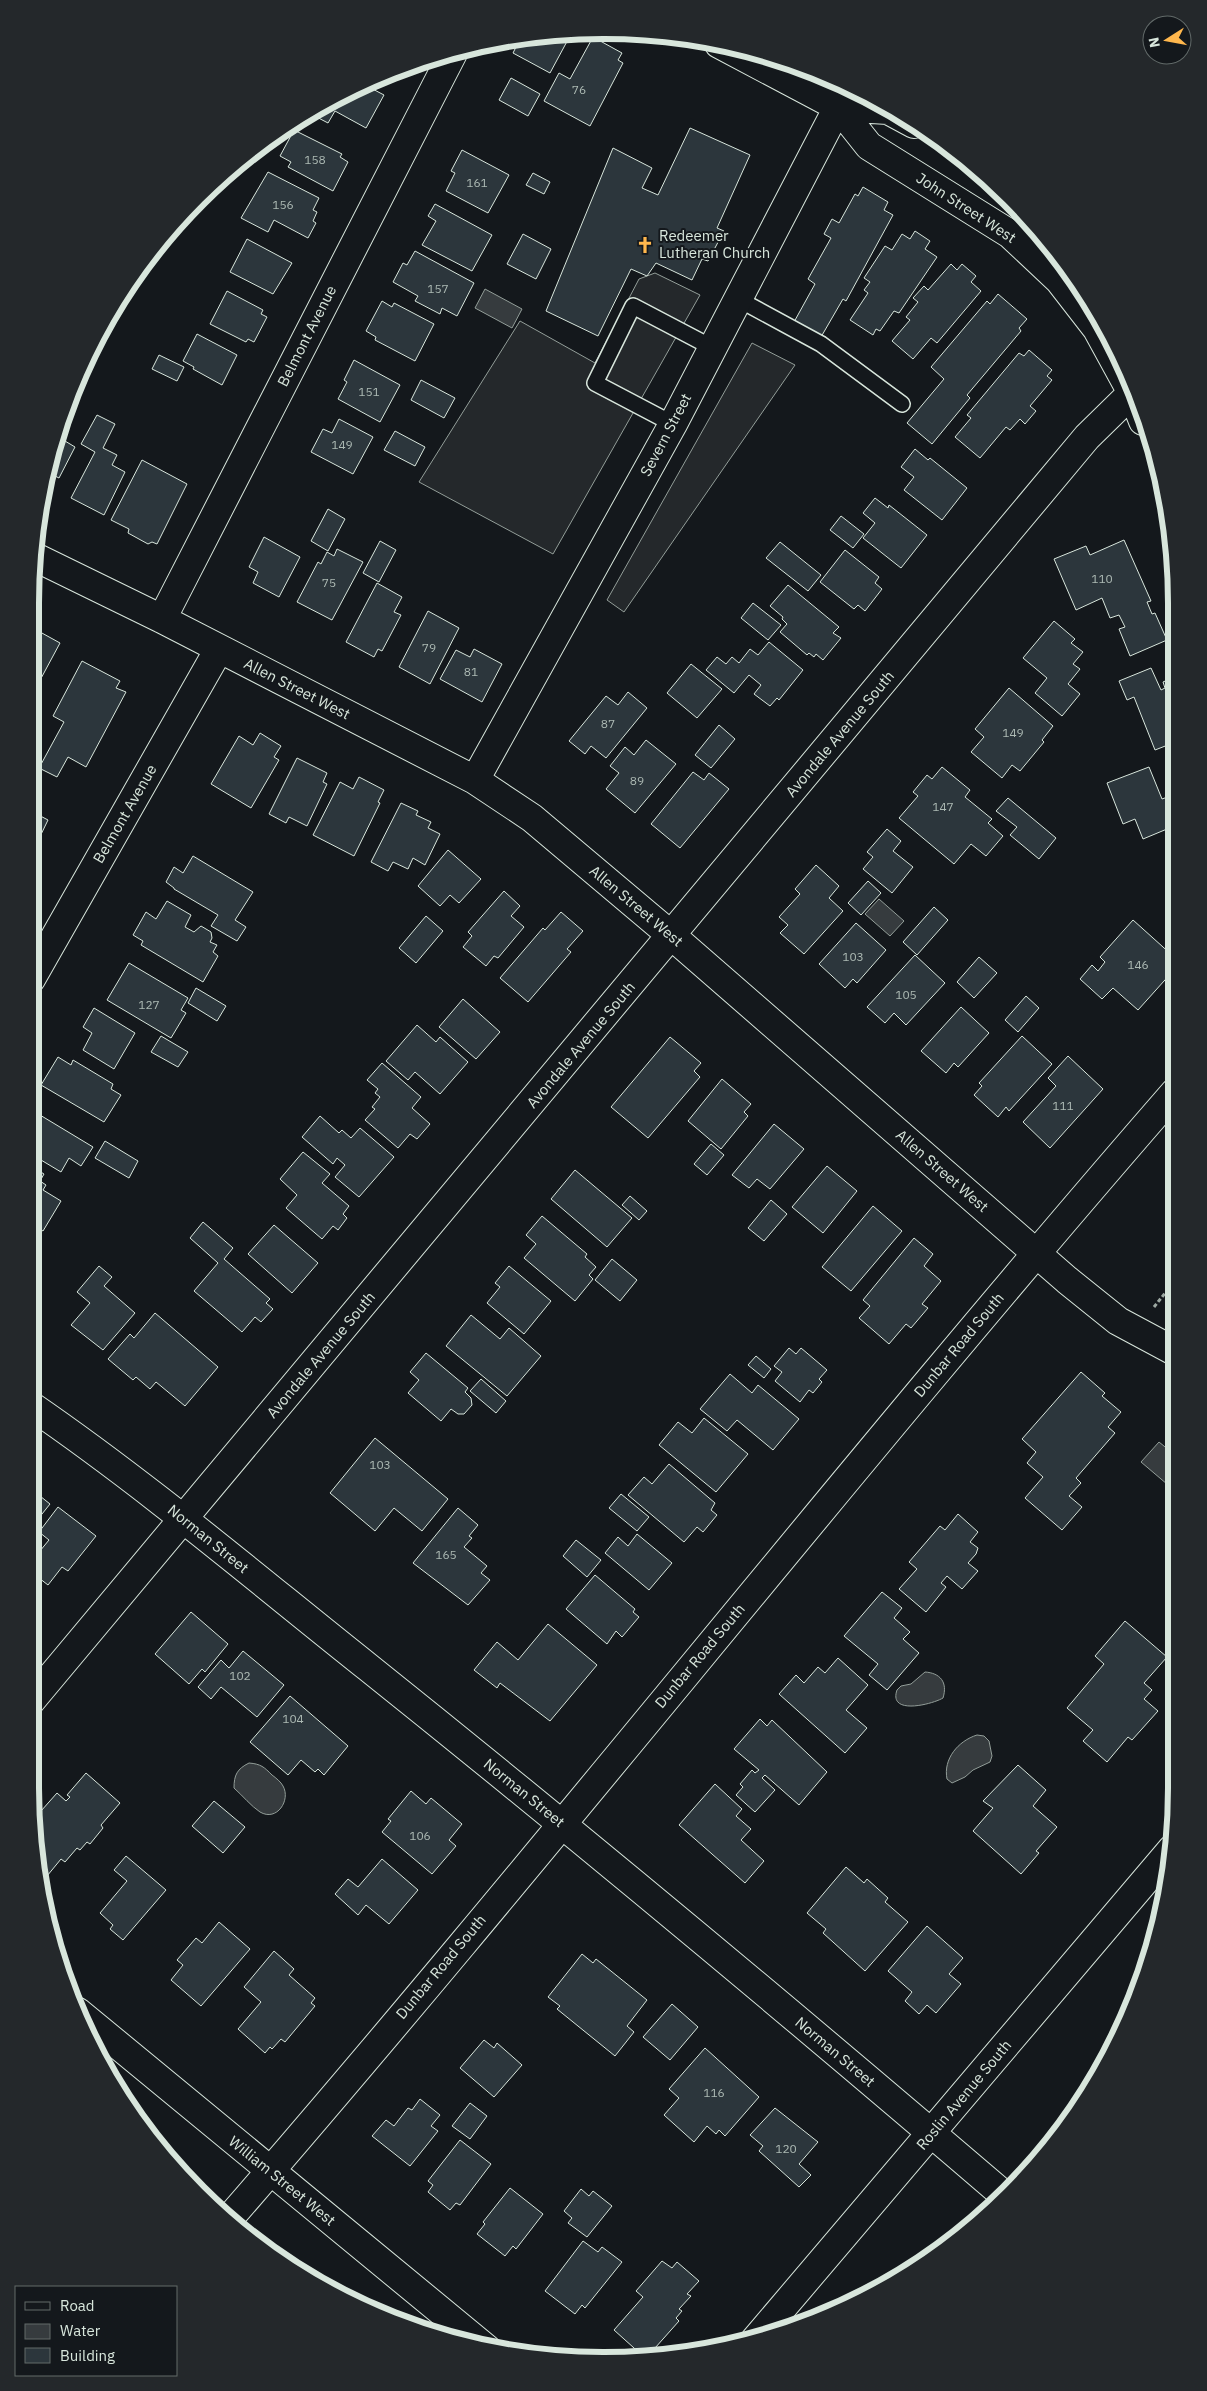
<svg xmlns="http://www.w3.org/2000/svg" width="1207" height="2391" viewBox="0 0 1207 2391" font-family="'IBM Plex Sans',sans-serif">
	<rect width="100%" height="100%" fill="#14181c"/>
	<!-- parking -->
	<path fill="#24282b" stroke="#939e99" d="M655,273l45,22 -147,259 -134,-72 101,-161 75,42 44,-84z
		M752,343l43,22 -171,247 -17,-12z"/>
	<!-- water -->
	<path fill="#363b3e" stroke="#939e99" d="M485,289l37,20 -10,19 -37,-20z
		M879,899l25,22 -14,15 -25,-22z
		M1159,1442l16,13 -1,35 -33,-28z
		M925,1672c15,1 23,10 18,26 -10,6 -55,18 -46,-8l4,-4 10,-2z
		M977,1735l7,1 5,5 3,15 -2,6 -17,8 -8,7 -13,6 -5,-4c-4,-20 11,-38 30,-44z
		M249,1763c12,1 15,4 23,12 4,3 9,7 11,11 8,14 -6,36 -23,26 -9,-6 -17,-16 -26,-24 0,-13 3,-19 15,-25z"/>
	<!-- building -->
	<path fill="#2c363c" stroke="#d8e6dc" d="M571,34l-21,39 -37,-20 8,-16z
		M593,37l29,16 -4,7 5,3 -33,63 -46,-25 15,-28 11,6z
		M398,70l-7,13 -10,-5z
		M511,78l29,16 -12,22 -29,-16z
		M365,85l19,10 -18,33 -31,-17 -7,12 -19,-10z
		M690,128l60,27 -33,73 7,3 -16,30 -6,-2 -10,21 -36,-17 -9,13 -16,-7 -33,67 -52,-25 67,-163 39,20 -10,20 16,7z
		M294,130l48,24 -2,3 8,5 -15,29 -45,-24 3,-5 -11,-6z
		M462,150l47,25 -21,38 -42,-22 9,-18 -4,-2z
		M268,172l51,26 -6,12 4,2 -4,9 3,2 -8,15 -34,-18 -6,12 -27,-14z
		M533,173l17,9 -6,12 -18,-9z
		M863,187l25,15 -4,8 9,5 -47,86 -3,-2 -22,38 -27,-15 21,-38 -7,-5 23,-41 -7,-4 8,-15 7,4 16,-29 3,2z
		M435,204l57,31 -20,36 -50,-26 14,-24 -8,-5z
		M915,231l15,10 -5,8 12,8 -38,56 -5,-2 -14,20 -4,-2 -3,6 -23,-15 18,-27 -4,-3 6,-8 -6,-4 21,-32 7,4 10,-16 8,5z
		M523,234l28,15 -15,30 -29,-15z
		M247,239l45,24 -19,31 -43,-22z
		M415,251l59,32 -17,33 -15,-8 -2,6 -25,-13 3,-5 -25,-14 10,-19 4,2z
		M951,264l6,6 5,-6 14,12 -5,6 10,9 -44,52 -6,-5 -18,21 -21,-18 18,-21 -4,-3 12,-15 -5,-4 11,-12 4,4z
		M227,291l36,19 -2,4 6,3 -13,25 -6,-3 -2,3 -36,-18z
		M998,294l29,25 -8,9 2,3 -54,64 3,3 -38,46 -25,-21 37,-44 -13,-12 56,-66 3,3z
		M382,301l10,6 2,-4 40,21 -19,37 -40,-21 1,-3 -10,-6z
		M197,334l40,21 -15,30 -29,-16 1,-2 -11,-6z
		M1029,350l23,20 -5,6 5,4 -22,26 6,5 -11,13 -5,-5 -10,11 -4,-3 -26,31 -25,-21 16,-19 -4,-3 52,-62 5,3z
		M159,355l25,12 -7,14 -25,-12z
		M354,360l46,25 -20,37 -42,-23 9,-17 -3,-2z
		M421,380l34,18 -11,20 -33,-18z
		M97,415l18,9 -12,24 14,7 -5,10 13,7 -21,43 -33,-17 24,-46 -14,-8z
		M339,419l34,18 -20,37 -42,-22 12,-23 9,4z
		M59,429l4,2 -3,7 15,9 -16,31 -12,-6 2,-17z
		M395,431l30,16 -10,19 -31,-16z
		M915,449l13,11 2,-2 37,30 -25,32 -38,-30 10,-13 -13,-10z
		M142,460l45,24 -30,60 -5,-2 -4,2 -20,-11 1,-4 -18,-9z
		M875,498l13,10 1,-3 38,30 -26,33 -38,-30 12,-15 -12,-10z
		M328,509l17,10 -17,32 -17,-10z
		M841,516l23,18 -11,14 -23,-18z
		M264,537l36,20 -21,40 -26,-14 5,-11 -9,-5z
		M1124,540l27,61 -4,1 5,12 3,-1 12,27 -37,16 -11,-27 6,-2 -6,-12 -9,3 -8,-20 -26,12 -22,-51 32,-13 4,9z
		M380,541l16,9 -17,32 -16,-9z
		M780,542l41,33 -13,16 -42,-33z
		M337,549l26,13 -31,58 -35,-18 21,-40 3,2 6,-12 7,4z
		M845,550l34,27 -4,6 7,6 -17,22 -7,-6 -4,4 -34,-27z
		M377,583l25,14 -8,15 7,3 -19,36 -4,-2 -4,8 -28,-15z
		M788,585l51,42 -6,6 8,5 -18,22 -7,-6 -2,3 -5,-4 -2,2 -27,-23 7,-8 -5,-5 1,-2 -13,-11z
		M753,603l28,22 -13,15 -27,-22z
		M428,611l31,17 -29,56 -31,-17z
		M1054,621l21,18 -4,4 12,9 -10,12 7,5 -12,15 12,10 -18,22 -27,-23 12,-15 -24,-20z
		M31,627l29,16 -29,54z
		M769,642l34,28 -24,30 -2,-2 -7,8 -16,-12 7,-9 -12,-10 -15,18 -28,-23 11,-13 9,7 6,-7 7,6 11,-14 8,6z
		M474,649l28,15 -20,38 -42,-23 16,-29 14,7z
		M82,661l38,20 -4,7 10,4 -40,75 -18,-10 -11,20 -18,-9 25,-46 -11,-6z
		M691,664l31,25 -25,29 -30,-25z
		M1151,668l10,22 4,-2 -2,-6 9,-4 1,65 -18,7 -21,-53 -7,3 -8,-19z
		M1009,688l44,38 -11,14 2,2 -24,29 -8,-6 -10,13 -31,-26 13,-15 -9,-8z
		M628,692l19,16 -41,50 -15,-12 -6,8 -16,-13 37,-45 12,9z
		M719,725l16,14 -24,29 -16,-13z
		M260,733l21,13 -7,11 5,3 -28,48 -40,-24 28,-48 14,9z
		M646,740l30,24 -41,49 -29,-24 13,-16 -9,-7 15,-19 9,8z
		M297,758l30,15 -4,9 4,2 -20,42 -18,-9 -3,6 -17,-9z
		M942,767l28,23 -5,7 27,22 -4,4 15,13 -17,20 -15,-12 -17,20 -55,-46 19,-22 -5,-4 14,-17 5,4z
		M1149,767l13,32 11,-4v49l-6,-15 -24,10 -8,-20 -12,5 -16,-41z
		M693,772l11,8 5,-7 20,16 -49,59 -29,-24z
		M359,777l25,13 -6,12 2,1 -26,53 -41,-21 27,-53 13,7z
		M1008,798l48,40 -17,21 -29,-24 7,-8 -21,-16z
		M401,803l17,8 -2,4 15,7 -3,6 12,6 -15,31 -12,-7 -5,11 -15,-7 -5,9 -17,-9z
		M31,811l17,9 -17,35z
		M887,829l14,12 -8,10 20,16 -21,26 -29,-24 10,-12 -6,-5z
		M448,850l33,29 -22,24 -9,-8 -10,11 -22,-20z
		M193,856l60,36 -18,28 11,7 -9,14 -26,-15 7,-11 -44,-26v-1l-8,-6 8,-15 9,6z
		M816,865l23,21 -10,12 14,13 -39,43 -24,-21 8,-8 -9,-8 21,-23 -5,-5z
		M868,881l13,12 -20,22 -13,-12z
		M504,891l16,15 -9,10 13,11 -26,31 -4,-2 -8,10 -23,-19 9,-11 -4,-4z
		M167,901l24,14 -6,12 9,5 7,-6 10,6 1,6 -2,4 7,3 -4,7 5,4 -15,26 -62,-37 2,-4 -10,-6 13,-23 10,7z
		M934,907l14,13 -31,35 -14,-13z
		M1173,907v16l-7,-12z
		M561,912l22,19 -16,18 4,3 -43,50 -28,-24 43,-50 2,2z
		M426,916l17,15 -27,32 -17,-15z
		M1133,920l40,36v8l-3,4 3,3 -35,39 -25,-22 -11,11 -22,-20 12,-14 6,6 7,-9 -5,-5z
		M856,923l30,27 -29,33 -4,-4 -8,9 -26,-24z
		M915,955l30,28 -39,42 -12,-12 -9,10 -18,-16z
		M979,957l18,16 -23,25 -17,-16z
		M129,963l59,35 -7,12 5,3 -15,25 -64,-38z
		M196,988l30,18 -9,15 -29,-18z
		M1026,996l13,12 -21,24 -13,-12z
		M463,999l37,33 -24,27 -37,-32z
		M961,1007l28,26 -31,34 -4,-4 -8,10 -25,-22z
		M94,1008l41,25 -21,36 -31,-19 9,-17 -9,-6z
		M417,1025l19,17 4,-5 28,25 -28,32 -25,-22 -7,8 -22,-19z
		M161,1036l27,16 -10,15 -27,-15z
		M1022,1036l30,28 -43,47 -3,-4 -8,10 -24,-22 8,-9 -3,-3z
		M670,1037l31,26 -7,8 6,6 -52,61 -37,-31z
		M1068,1056l35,33 -53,59 -27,-26 33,-36 -8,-8z
		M58,1057l13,8 2,-5 40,24 -2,5 10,6 -17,27 -63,-37z
		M382,1063l39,34 -9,11 18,16 -13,15 -7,-5 -12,14 -33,-28 10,-11 -3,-2 8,-10 -5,-4 3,-4 -11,-9z
		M722,1079l29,25 -7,8 4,4 -27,33 -33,-28z
		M35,1112l58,35 -12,19 -12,-8 -8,14 -30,-18v-40z
		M320,1116l19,17 3,-3 9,8 9,-10 34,29 -35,40 -24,-20 10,-12 -8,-7 -4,6 -31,-27z
		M774,1124l30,25 -34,40 -13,-10 -8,9 -17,-13z
		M105,1141l33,20 -9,17 -34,-20z
		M711,1144l13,11 -17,20 -13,-11z
		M303,1152l27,22 -8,9 27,23 -6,8 4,4 -9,12 -5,-4 -11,13 -36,-31 11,-13 -17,-16z
		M31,1166l13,8 -4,7 6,4 -3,5 18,11 -18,30 -12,-7z
		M827,1166l30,25 -34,42 -31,-26z
		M575,1170l57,48 -25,29 -56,-48z
		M630,1196l17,15 -8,9 -17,-15z
		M771,1200l16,14 -23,27 -16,-13z
		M873,1206l29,25 -51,60 -29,-24z
		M542,1216l45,38 -2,3 11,10 -7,8 4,4 -18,22 -51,-43 12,-14 -10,-9z
		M203,1222l30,26 -9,11 46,40 -4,4 7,6 -12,13 -6,-5 -13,15 -48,-41 24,-28 -28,-25z
		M274,1225l44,38 -26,30 -44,-39z
		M914,1238l19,16 -9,12 17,15 -19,23 6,4 -17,20 -5,-4 -17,20 -30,-26 11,-12 -7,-6z
		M31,1245l10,7 -10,17z
		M612,1259l25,21 -17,21 -25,-21z
		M99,1266l13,11 -8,9 31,27 -32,37 -32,-25 19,-22 -13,-11z
		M509,1266l42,35 -27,33 -37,-31 13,-16 -5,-4z
		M155,1313l63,54 -33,39 -29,-24 -6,7 -14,-12 -3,3 -25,-21 22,-25 4,4z
		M471,1315l29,24 9,-11 32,28 -34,40 -61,-50z
		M789,1348l7,6 5,-6 26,22 -8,9 3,3 -9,11 -4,-3 -9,12 -25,-21 7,-9 -8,-6z
		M426,1353l42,35 -3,4 6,6 1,7 -8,9h-6l-7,-5 -10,12 -33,-28 11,-13 -9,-8z
		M756,1356l15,13 -7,9 -16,-13z
		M1081,1372l24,21 -3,3 19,16 -13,15 7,6 -39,45 5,5 -12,13 13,11 -20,23 -37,-32 18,-21 -16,-14 9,-11 -14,-13z
		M730,1374l22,19 6,-8 41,34 -26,31 -36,-30 -10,11 -27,-22z
		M481,1379l25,22 -10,12 -26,-22z
		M704,1418l44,36 -32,38 -57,-47 19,-23 14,11z
		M375,1438l73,61 -26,32 -28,-23 -19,23 -45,-38z
		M669,1464l46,39 -4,7 6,5 -14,17 -6,-5 -13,15 -56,-47 16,-18 8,7z
		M30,1488l20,16 -20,25z
		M621,1494l28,23 -12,14 -28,-23z
		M58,1507l38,29 -28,35 -6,-4 -14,18 -18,-14v-8l19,-23 -10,-8z
		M458,1508l20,17 -9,11 3,2 -8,9 23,19 -6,7 9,7 -22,25 -55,-42z
		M958,1514l20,18 -8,10 8,6 -2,6 -8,9 10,8 -16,18 -15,-13 -6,7 5,4 -20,25 -27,-23 18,-20 -8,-7 31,-36 5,4z
		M637,1534l35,29 -23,27 -44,-37 13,-16 10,9z
		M576,1540l25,20 -14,17 -24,-21z
		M595,1575l40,34 -2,3 6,5 -17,20 -6,-6 -9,13 -41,-35z
		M882,1592l20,16 -8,10 16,14 -7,7 16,14 -32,37 -18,-15 9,-11 -34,-28z
		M191,1612l37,32 -23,28 -3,-3 -13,15 -34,-30z
		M1125,1621l42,36 -23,26 8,7 -8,9 14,12 -26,29 -4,-3 -21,25 -24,-21 10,-11 -26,-22 37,-44 -9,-8z
		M548,1624l49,41 -47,56 -50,-38 -3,5 -23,-18 23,-28 21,18z
		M243,1651l41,34 -27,32 -36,-30 -10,12 -13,-12 23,-27 8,8z
		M838,1658l30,27 -22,25 21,18 -22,25 -66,-59 17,-19 8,8 14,-16 7,6z
		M290,1696l58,50 -24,29 -6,-6 -3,3 -14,-12 -13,15 -38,-33z
		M760,1719l7,7 5,-6 55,52 -28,33 -34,-30 -3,3 13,12 -20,22 -19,-17 7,-8 -3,-3 12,-14 3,3 4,-3 -25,-21z
		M1018,1765l28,25 -13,16 24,21 -21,24 3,2 -18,21 -48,-43 20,-23 -10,-7z
		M86,1773l34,30 -19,22 2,3 -13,16 -3,-2 -7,8 -3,-2 -12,14 -4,-3 -14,17 -9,-7 -5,-49 24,-27 9,8 4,-4 -3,-2z
		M715,1784l27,25 -6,7 15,13 -10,11 23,21 -19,22 -66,-58z
		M411,1791l15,13 5,-6 31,26 -13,16 7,6 -24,28 -50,-42 9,-11 -3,-2z
		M214,1801l31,26 -22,26 -31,-27z
		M126,1856l40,34 -43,50 -13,-11 3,-4 -13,-12 27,-32 -13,-11z
		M382,1859l36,31 -29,34 -23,-19 -8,10 -23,-21 13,-15 10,8z
		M846,1867l18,16 3,-4 21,19 -3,4 23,20 -43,49 -42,-38 3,-4 -19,-16z
		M219,1922l31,27 -49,57 -30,-26 12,-15 -6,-5 19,-22 6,5z
		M927,1926l36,32 -14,16 12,10 -25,29 -9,-8 -8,9 -14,-13 7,-9 -24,-21z
		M274,1951l20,18 -5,6 26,23 -4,5 4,3 -30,36 -4,-3 -9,10 -2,-2 -5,6 -27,-24 23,-27 -17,-15z
		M582,1954l11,9 3,-4 51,41 -20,26 7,6 -19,24 -58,-47 3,-3 -12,-9z
		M672,2004l26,23 -28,33 -27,-23z
		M484,2040l10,8 3,-5 25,22 -28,32 -34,-29z
		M705,2048l54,49 -34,39 -6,-6 -3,4 -9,-8 -13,16 -30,-27 15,-17 -10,-9z
		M420,2099l20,16 -9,11 7,5 -28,35 -38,-30 14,-16 8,6 14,-18 4,2z
		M470,2103l17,13 -17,23 -18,-13z
		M775,2108l43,34 -19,22 12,11 -12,12 -40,-36 4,-5 -13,-11z
		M460,2140l31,24 -31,41 -4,-2 -6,7 -22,-18 5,-7 -5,-4z
		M510,2188l33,26 -27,35 -3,-3 -8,10 -28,-22 8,-10 -2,-2z
		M581,2189l8,7 4,-5 19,15 -25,31 -19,-14 4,-5 -8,-7z
		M583,2241l15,11 4,-5 20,15 -37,46 -3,-3 -7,9 -30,-23z
		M662,2261l10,7 5,-6 22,19 -12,13 4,2 -12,13 3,2 -6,7 3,3 -32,36h-3l-30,-27 29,-33 -7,-6z"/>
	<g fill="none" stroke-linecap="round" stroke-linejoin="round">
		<!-- lane casing -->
		<g stroke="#d8e6dc" stroke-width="18">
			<path id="lane" d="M738,299l83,45 81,60
				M673,424l-78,-41 38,-77 80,42"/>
		</g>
		<!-- street casing -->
		<g stroke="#d8e6dc" stroke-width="30">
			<path id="street" d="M719,44l119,63 31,39 141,88 49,46 38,49 35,64 11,28
				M838,107l50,3 26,14
				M33,556l129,63 313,161 57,38 140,118 395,344 51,41 56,30
				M162,619l291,-566
				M475,780l198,-356 176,-338
				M31,979l188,-330
				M30,1405c118,81 227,174 339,263 215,172 427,349 636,528
				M30,1702l1057,-1265 48,-47
				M78,2012l409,337
				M228,2220c321,-370 624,-757 946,-1127
				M755,2340l417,-491"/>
		</g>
		<!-- path -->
		<path stroke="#9da8a2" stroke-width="3" stroke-dasharray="4 2.5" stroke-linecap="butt" d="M1154,1307l20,-25"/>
		<!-- lane -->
		<use href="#lane" stroke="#14181c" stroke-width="15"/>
		<!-- street -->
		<use href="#street" stroke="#14181c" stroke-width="28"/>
	</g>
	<!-- icons -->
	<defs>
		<g id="church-bare" transform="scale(1.35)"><path d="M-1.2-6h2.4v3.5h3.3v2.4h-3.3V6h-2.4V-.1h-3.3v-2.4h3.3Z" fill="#ffb74d" stroke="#14181c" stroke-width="2.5" paint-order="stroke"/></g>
	</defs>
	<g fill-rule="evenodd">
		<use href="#church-bare" x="645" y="245"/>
	</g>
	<g text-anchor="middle" stroke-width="4" stroke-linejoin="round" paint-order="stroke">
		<!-- number labels -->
		<g font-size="12" fill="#adbab4">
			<text x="579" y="94">76</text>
			<text x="315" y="164">158</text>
			<text x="477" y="187">161</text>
			<text x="283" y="209">156</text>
			<text x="438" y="293">157</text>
			<text x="369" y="396">151</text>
			<text x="342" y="449">149</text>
			<text x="1102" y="583">110</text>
			<text x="329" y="587">75</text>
			<text x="429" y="652">79</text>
			<text x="471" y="676">81</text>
			<text x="608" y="728">87</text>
			<text x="1013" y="737">149</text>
			<text x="637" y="785">89</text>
			<text x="943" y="811">147</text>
			<text x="853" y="961">103</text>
			<text x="1138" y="969">146</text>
			<text x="906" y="999">105</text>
			<text x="149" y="1009">127</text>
			<text x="1063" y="1110">111</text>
			<text x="380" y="1469">103</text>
			<text x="446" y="1559">165</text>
			<text x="240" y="1680">102</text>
			<text x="293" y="1723">104</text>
			<text x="420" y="1840">106</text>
			<text x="714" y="2097">116</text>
			<text x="786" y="2153">120</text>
		</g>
		<!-- street labels -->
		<g font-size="15" fill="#d8e6dc" stroke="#14181c">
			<text transform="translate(966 208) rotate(33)" y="5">John Street West</text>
			<text transform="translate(307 336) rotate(-63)" y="5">Belmont Avenue</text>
			<text transform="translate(666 435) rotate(-62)" y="5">Severn Street</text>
			<text transform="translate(297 689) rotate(27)" y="5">Allen Street West</text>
			<text transform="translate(840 734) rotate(-50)" y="5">Avondale Avenue South</text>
			<text transform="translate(125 814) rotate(-60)" y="5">Belmont Avenue</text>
			<text transform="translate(636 906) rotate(40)" y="5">Allen Street West</text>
			<text transform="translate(581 1045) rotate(-50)" y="5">Avondale Avenue South</text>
			<text transform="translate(942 1171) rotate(41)" y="5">Allen Street West</text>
			<text transform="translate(959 1345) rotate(-50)" y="5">Dunbar Road South</text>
			<text transform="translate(321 1355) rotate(-50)" y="5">Avondale Avenue South</text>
			<text transform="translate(208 1539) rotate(39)" y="5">Norman Street</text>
			<text transform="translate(700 1656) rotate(-50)" y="5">Dunbar Road South</text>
			<text transform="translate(524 1793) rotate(39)" y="5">Norman Street</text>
			<text transform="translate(441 1967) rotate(-50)" y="5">Dunbar Road South</text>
			<text transform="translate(835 2052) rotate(40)" y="5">Norman Street</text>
			<text transform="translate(964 2095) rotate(-50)" y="5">Roslin Avenue South</text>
			<text transform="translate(282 2181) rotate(39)" y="5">William Street West</text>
		</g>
		<!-- poi labels -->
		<g font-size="15" fill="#d8e6dc" stroke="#14181c" text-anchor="start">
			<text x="659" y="241">Redeemer<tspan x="659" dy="17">Lutheran Church</tspan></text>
		</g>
	</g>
	<!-- crop -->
	<path d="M0 0H1207V2391H0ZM603 39H604A564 564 0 0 1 1168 603V1788A564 564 0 0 1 604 2352H603A564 564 0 0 1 39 1788V603A564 564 0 0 1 603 39Z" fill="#24282b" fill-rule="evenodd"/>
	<path fill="none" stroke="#d8e6dc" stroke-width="6" d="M603 39H604A564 564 0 0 1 1168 603V1788A564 564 0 0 1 604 2352H603A564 564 0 0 1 39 1788V603A564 564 0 0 1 603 39Z"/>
	<!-- legend -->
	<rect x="15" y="2286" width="162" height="90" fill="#14181c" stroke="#626a69"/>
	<rect x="25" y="2302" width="25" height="8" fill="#14181c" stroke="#626a69"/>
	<text x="60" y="2311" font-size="15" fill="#d8e6dc">Road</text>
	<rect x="25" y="2324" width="25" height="15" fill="#363b3e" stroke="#626a69"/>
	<text x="60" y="2336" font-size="15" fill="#d8e6dc">Water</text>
	<rect x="25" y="2348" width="25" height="15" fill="#2c363c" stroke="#626a69"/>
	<text x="60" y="2361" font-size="15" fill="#d8e6dc">Building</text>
	<!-- north arrow -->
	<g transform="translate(1167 40) rotate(259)"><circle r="24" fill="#14181c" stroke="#626a69"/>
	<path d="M0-4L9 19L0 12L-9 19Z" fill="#ffb74d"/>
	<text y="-8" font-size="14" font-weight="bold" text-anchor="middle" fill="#d8e6dc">N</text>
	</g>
</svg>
